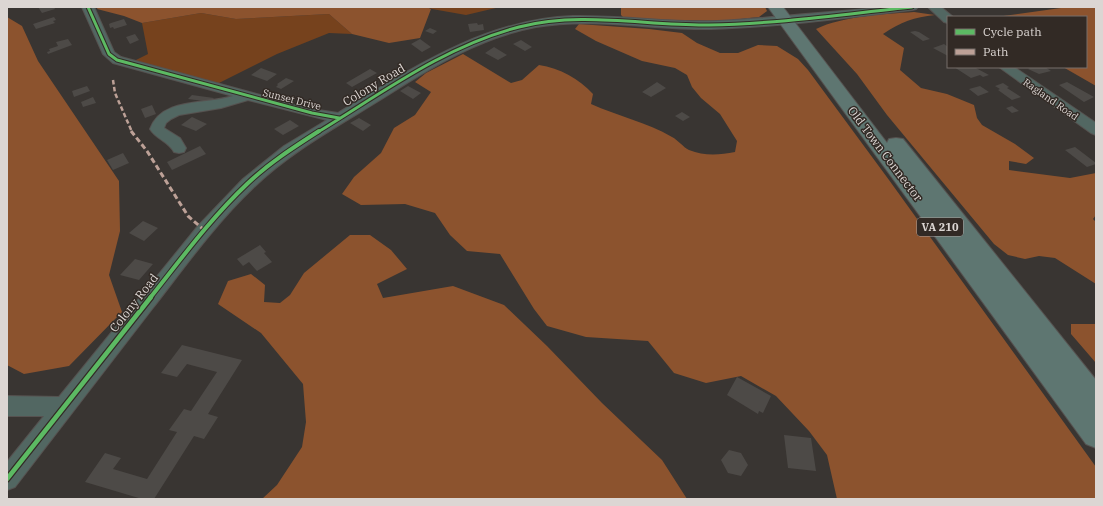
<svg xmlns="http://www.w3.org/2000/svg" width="1103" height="506" viewBox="0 0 1103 506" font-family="'IBM Plex Serif',serif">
	<rect width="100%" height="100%" fill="#393532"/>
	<!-- green -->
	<path fill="#76421d" d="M427,7h73l-34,8 -34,-6z
		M201,13l35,6 93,-5 23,20 -23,-1 -52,21 -60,30 -85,-22 16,-8 -6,-31z"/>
	<!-- forest -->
	<path fill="#8c532e" d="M98,7h329l4,2 -11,29 -31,5 -37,-9 -23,-20 -93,5 -35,-6 -59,10 -18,-7 -27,-7z
		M621,7h144l2,4 -8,6 -37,4 -63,-1 -35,-2 -3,-3z
		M1068,7h28v79l-33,-19h23v-50h-90z
		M914,12l21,3c-21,2 -34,7 -52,19l21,14 -4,22 21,18 26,6 27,11 3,13 5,7 33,19 19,14 -8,6 -17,-3v9l61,8 26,-5v42l-3,4 3,3v62l-41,-26 -16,-2 -14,3 -17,-4 -14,-11 -107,-129 -30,-41 -41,-45c27,-13 68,-15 98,-17z
		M7,17l15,9 16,35 81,120 1,50 -11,44 13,37 -53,54 -45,8 -17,-9z
		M579,24l70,5 33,4 15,10 23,10h18l20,-8 19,1 21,13 10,11 81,110 207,287v32h-259l-10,-44 -18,-24 -33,-35 -35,-20 -35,7 -32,-10 -26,-32 -62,-4 -39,-11 -13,-17 -34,-55 -33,-3 -17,-16 -15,-22 -30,-9 -44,1 -19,-11 12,-17 27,-24 13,-25 21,-13 16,-23 -16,-10 11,-9 37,-19 48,29 11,-3 17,-15c21,3 40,14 54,29l-2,10c26,12 56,18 81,33 6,3 11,10 17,13 15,6 30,5 46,2l2,-11 -17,-27 -19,-16 -9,-11 -5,-12 -12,-7 -33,-7 -46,-20 -21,-12z
		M350,235h20l21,15 16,19 -30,15 6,14 70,-12 51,19 43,41 55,57 60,57 25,39h-425l15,-14 25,-38 4,-25 -3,-38 -42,-51 -43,-29 10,-23 23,-7 14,11 -1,17 16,1 10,-8 14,-22z
		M1071,324h25v39l-25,-29z"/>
	<!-- building -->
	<path fill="#4d4a47" d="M38,7h16l1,2 -13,4z
		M54,17l2,3 -3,1 2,2 -19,6 -3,-5z
		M124,19l3,6 -13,4 -1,-2 -3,1 -1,-4 2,-1z
		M477,23l1,2 5,-1 1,6 -14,2 -2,-8z
		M430,28l7,3 -4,3 -8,-3z
		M915,31l4,1 11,7 -7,2 -13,-9z
		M135,34l4,6 -9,4 -4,-7z
		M68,39l4,6 -24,9 -1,-2 3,-1 -1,-2 9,-3 -2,-4z
		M420,39l11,8 -9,5 -11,-8z
		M521,40l11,7 -7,4 -12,-7z
		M944,44l4,3v9l-15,-8z
		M494,47l13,8 -9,5 -13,-7z
		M954,67h20l15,8 -6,2 -3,-2 -9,3z
		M1028,67h17l6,4 -12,3 -11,-5 2,-1z
		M261,68l16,6 -10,7 -16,-6z
		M370,69l7,4 -25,14 -6,-4z
		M286,78l8,3 -13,8 -5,-2 2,-2 -1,-1z
		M657,82l9,6 -15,9 -9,-5z
		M1067,82l27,15 -10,5 -25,-17z
		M1003,83l6,4 -2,1 14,9 -9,3 -14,-10 2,-1 -5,-3z
		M87,86l3,5 -16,6 -2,-6z
		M408,86l13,7 -8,6 -13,-8z
		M980,86l9,6 -11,4 -9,-7z
		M192,95l22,3 -3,4 -23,-3z
		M93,97l3,6 -13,4 -2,-5z
		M152,105l4,9 -11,4 -4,-9z
		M1012,106l7,5 -7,2 -6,-5z
		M682,112l8,5 -7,4 -8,-5z
		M192,117l15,7 -11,7 -15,-6z
		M359,118l12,7 -8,6 -13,-8z
		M290,120l9,6 -16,9 -9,-6z
		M200,146l6,8 -34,16 -5,-8z
		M1075,147l21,16v1l-9,3 -22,-17z
		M123,153l6,10 -16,7 -6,-10z
		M143,221l15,7 -14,13 -15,-8z
		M260,245l6,7 -2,1 8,9 -15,9 -8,-9 -6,4 -6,-7z
		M135,259l18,5 -14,16 -19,-5z
		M182,345l60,15 -34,54 10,3 -14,22 -10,-3 -40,63h-12l-57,-17 20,-29 16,5 -8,11 34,10 30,-47 -8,-2 15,-21 7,2 26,-39 -30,-8 -10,13 -16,-4z
		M737,377l34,19 -8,17 -4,-2 -1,3 -31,-19z
		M784,435l27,3 5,33 -28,-3z
		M729,450l12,3 7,12 -7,11 -13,-3 -7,-13z"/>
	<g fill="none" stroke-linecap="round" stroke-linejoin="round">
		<!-- minor casing -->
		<g stroke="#565250" stroke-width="2">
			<path id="minor" d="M82,7h12l20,45 7,5 191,52 26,4c73,-44 147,-94 235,-97 49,-1 97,7 145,5 67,-3 133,-14 200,-14l-2,2 -4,1c-67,8 -134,17 -201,19 -58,1 -117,-12 -175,-2 -54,10 -103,39 -148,68 -46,29 -96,55 -135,93 -38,36 -69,80 -101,121 -46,60 -92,119 -137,178l-8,3v-28l37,-46h-37v-20l52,1 139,-171 45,-47 41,-33 43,-26 -79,-20 -27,8 -42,7 -8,4 -5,4 -2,5 16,10 6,10 -2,4 -5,1 -5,-1c-6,-11 -18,-13 -24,-23 12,-32 55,-24 83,-33l-120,-33 -10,-9z
				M928,7h13l12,10h-5v6l-4,-1z
				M999,67h15l82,56v12l-5,-2z"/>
		</g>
		<!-- highway casing -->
		<g stroke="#565250" stroke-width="2">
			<path id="highway" d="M768,7h15l104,136 2,-4 7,-1 7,1 193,241v68l-10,-4z"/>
		</g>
		<!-- minor -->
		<use href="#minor" fill="#526762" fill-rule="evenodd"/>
		<!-- highway -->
		<use href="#highway" fill="#5e7671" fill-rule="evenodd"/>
		<!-- quiet-far1 -->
		<path stroke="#bda197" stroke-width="2.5" stroke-dasharray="4.5 2.5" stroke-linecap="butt" d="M113,80l2,13 17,39"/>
		<!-- quiet -->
		<path stroke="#bda197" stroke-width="3" stroke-dasharray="5.5 3" stroke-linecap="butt" d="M131,131l16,20 41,65 16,14"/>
		<!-- cycleway-far2 casing -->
		<g stroke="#322a25" stroke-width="5">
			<path id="cycleway-far2" d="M88,7l21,47 8,6 195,53 27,5
				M318,132c64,-39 127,-86 201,-105 63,-16 127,-1 190,-2 68,-1 136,-11 203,-18"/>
		</g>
		<!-- cycleway-far1 casing -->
		<g stroke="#322a25" stroke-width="6">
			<path id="cycleway-far1" d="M150,298c31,-39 61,-80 97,-114 22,-21 47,-37 72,-53"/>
		</g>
		<!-- cycleway casing -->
		<g stroke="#322a25" stroke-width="7">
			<path id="cycleway" d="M7,479l144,-182"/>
		</g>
		<!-- cycleway-far2 -->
		<use href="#cycleway-far2" stroke="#5cba63" stroke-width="3"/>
		<!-- cycleway-far1 -->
		<use href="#cycleway-far1" stroke="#5cba63" stroke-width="4"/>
		<!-- cycleway -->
		<use href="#cycleway" stroke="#5cba63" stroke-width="4.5"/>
	</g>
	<g text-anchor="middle" stroke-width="3" stroke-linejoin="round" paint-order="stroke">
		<!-- far-street labels -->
		<g font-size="10" fill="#dcd6d3" stroke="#322a25">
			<text transform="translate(292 99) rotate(14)" y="4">Sunset Drive</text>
			<text transform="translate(1051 99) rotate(35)" y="4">Ragland Road</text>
		</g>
		<!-- shield labels -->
		<rect fill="#322a25" stroke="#a9a29f" stroke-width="1" x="917" y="218" width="46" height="18" rx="3"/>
		<g font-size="11" font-weight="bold" fill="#dcd6d3">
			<text x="940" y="231">VA 210</text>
		</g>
		<!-- street labels -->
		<g font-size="12" fill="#dcd6d3" stroke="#322a25">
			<text transform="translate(374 85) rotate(-31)" y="4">Colony Road</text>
			<text transform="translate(885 154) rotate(53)" y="4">Old Town Connector</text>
			<text transform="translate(134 303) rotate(-52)" y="4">Colony Road</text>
		</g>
	</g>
	<!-- border -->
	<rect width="1103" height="506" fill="none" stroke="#dcd6d3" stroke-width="16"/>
	<!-- legend -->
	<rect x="947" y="16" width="140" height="52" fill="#322a25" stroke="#766f6b"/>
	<rect x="955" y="29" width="20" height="6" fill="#5cba63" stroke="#766f6b"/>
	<text x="983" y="36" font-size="12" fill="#dcd6d3">Cycle path</text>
	<rect x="955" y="49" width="20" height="6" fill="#bda197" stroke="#766f6b"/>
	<text x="983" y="56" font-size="12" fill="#dcd6d3">Path</text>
</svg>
